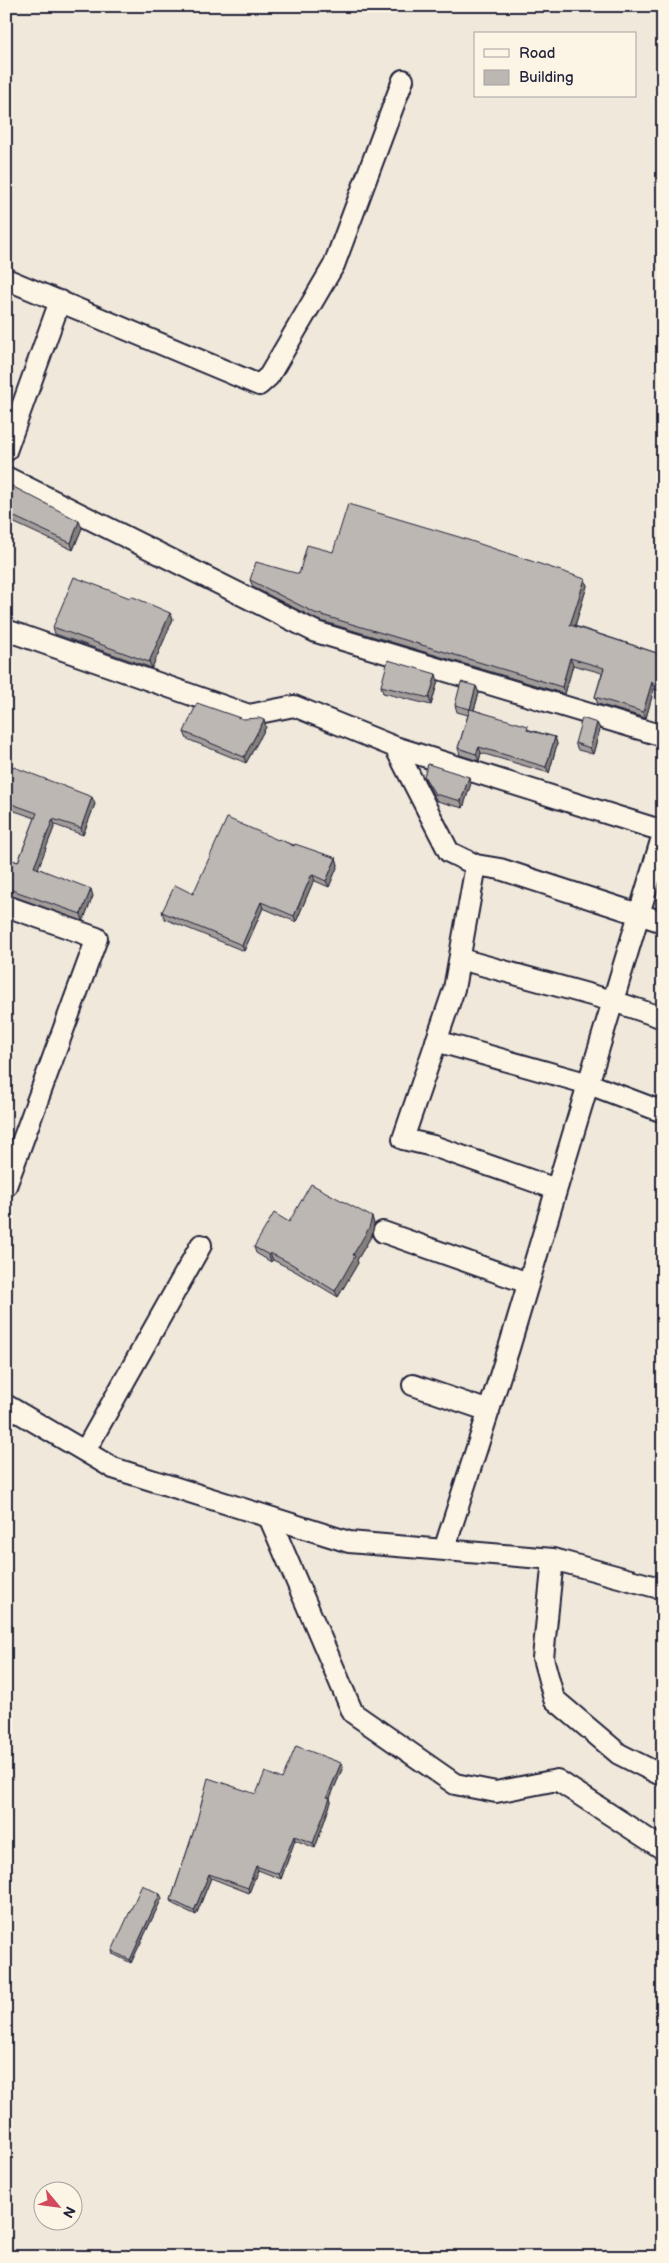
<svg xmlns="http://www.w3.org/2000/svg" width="669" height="2263" viewBox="0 0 669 2263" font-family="'Balsamiq Sans',sans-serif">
	<rect width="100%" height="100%" fill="#efe8db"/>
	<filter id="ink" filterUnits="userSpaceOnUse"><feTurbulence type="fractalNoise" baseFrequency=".02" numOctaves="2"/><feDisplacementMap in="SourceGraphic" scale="10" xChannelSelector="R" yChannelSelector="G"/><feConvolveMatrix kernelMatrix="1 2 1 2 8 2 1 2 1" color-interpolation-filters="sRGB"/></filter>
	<g filter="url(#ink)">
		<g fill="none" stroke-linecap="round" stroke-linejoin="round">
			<!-- street casing -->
			<g stroke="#22223b" stroke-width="24">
				<path id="street" d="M6,279l253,106 10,-9 65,-111 69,-185
					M6,451l54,-150
					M6,477l310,155 347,104
					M6,630l243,85 45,-9 101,41 268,84
					M395,747l54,105 27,13 24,4 163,53
					M476,865l-22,124 -51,150 30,7 123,43
					M6,906l91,32 -91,248
					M460,959l153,42 50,17
					M436,1041l153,43 74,28
					M383,1232l145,51
					M413,1385l76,26
					M6,1405l107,63 236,74 204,17 110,30
					M85,1451l116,-206
					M269,1517l84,196 102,71 41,8 61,-12 106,69
					M444,1550l65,-202 154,-514
					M553,1559l-10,99 11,41 65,55 44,22"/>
			</g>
			<!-- street -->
			<use href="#street" stroke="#fcf5e5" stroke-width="20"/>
		</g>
		<!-- wall -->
		<path fill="#a29d9a" stroke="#22223b" d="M6,483l76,45 -9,22 -67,-31z
			M333,552l252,27 2,7 -12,40 88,29v37l-9,-3 -8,29 -48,-14 -3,-7 7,-24 -29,-8 -8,29 -247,-74 -65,-33 -3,-7 49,-6z
			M170,613l3,6 -21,49 -97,-34 -2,-7z
			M438,681l-7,24 -48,-12 -2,-7z
			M476,686l3,7 -5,17 56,20 25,7 2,7 -8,29 -68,-20 -2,8 -19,-6 -2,-7 10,-33 -11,-3 -2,-7z
			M597,723l3,6 -7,25 -15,-4 -3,-7z
			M266,727l-20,36 -59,-24 -3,-7z
			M6,764l89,40 -12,31 -28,-10 -17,43 55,28 -10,25 -73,-26h-4v-37l12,4 17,-44 -29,-10z
			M424,776l45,1 2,6 -8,25 -26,-7 -10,-18z
			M278,840l58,18 2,7 -9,22 -14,-6 -2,1 -17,40 -33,-14 -19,43 -79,-32 -3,-7z
			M372,1217l2,7 -2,11 -15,25 1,3 -20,34 -45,-27 -20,-10 -2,2 -15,-9 -2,-6 35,-25z
			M343,1767l-13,31 1,4 -16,46 -20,-8 -14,39 -23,-9 -9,23 -38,-15 -15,37 -23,-11 -2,-4 25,-76 60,-30 26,-15z
			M162,1898l-31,65 -18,-9 -1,-3z"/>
		<!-- shaded-wall -->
		<path fill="#84807d" stroke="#22223b" d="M79,521l3,7 -9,22 -2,-7z
			M585,579l2,7 -14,46 -3,-7z
			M170,613l3,6 -21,49 -3,-6z
			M570,658l3,7 -8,29 -3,-7z
			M436,674l2,7 -7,24 -2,-7z
			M663,677v15l-3,-7z
			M652,682l2,7 -8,29 -3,-6z
			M476,686l3,7 -7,23 -2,-7z
			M264,720l2,7 -20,36 -2,-6z
			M597,723l3,6 -7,25 -3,-6z
			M555,737l2,7 -8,29 -3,-6z
			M479,747l2,6 -2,8 -3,-7z
			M469,777l2,6 -8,25 -2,-7z
			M92,797l3,7 -12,31 -2,-7z
			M53,819l2,6 -19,49 -2,-7z
			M336,858l2,7 -9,22 -3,-6z
			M313,875l2,6 -2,1 -17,40 -2,-6 17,-40z
			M91,889l2,7 -10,25 -2,-7z
			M261,902l2,6 -19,43 -2,-6z
			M9,945l2,7 -5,13v-13z
			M372,1217l2,7 -2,11 -15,25 1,3 -20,34 -3,-6z
			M270,1253l3,7 -2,2 -2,-7z
			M341,1763l2,4 -13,31 1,4 -16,46 -2,-5 14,-46z
			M294,1836l1,4 -14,39 -2,-5z
			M256,1866l2,4 -9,23 -1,-5z
			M209,1874l2,4 -15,37 -2,-4z
			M160,1894l2,4 -31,65 -1,-3z"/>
		<!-- building -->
		<path fill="#bcb7b3" stroke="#22223b" d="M6,483l73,38 -8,22 -65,-30z
			M348,504l111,33 126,42 -15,46 93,30v22l-3,8 -8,-3 -9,30 -48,-15 9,-29 -34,-10 -8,29 -247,-74 -65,-33 6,-18 43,12 8,-29 26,7z
			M74,577l56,21 1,-2 39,17 -21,49 -96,-35z
			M388,660l48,14 -7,24 -48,-12z
			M461,682l15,4 -6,23 -15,-4z
			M197,703l46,16 16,-1 5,2 -20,37 -60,-25z
			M470,709l58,17 -1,4 28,7 -9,30 -67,-20 -3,7 -18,-6z
			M582,718l15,5 -7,25 -15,-5z
			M6,764l86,33 -11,31 -28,-9 -19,48 57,22 -10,25 -75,-26v-30l12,4 19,-49 -31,-11z
			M428,764l41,13 -8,24 -26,-7 -11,-18z
			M227,818l51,22 1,-1 15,7 1,-2 41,14 -10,23 -13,-6 -2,1 -17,40 -33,-14 -19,43 -80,-33 13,-27 18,9z
			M663,895v9l-3,-1z
			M6,945h3l-3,7z
			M311,1184l61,33 -3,11 -16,27 2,1 -20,35 -45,-28 -20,-10 -1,2 -15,-8 20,-34 15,9z
			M296,1746l45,17 -14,34 3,1 -17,45 -19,-7 -15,38 -23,-8 -8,22 -39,-14 -15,37 -23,-11 25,-76 12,-46 48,16 9,-22 17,7z
			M142,1885l18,9 -30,66 -18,-9z"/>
	</g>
	<!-- margin -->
	<rect width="669" height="2263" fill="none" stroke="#fcf5e5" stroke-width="25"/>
	<rect x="12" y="12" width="644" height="2238" fill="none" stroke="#22223b" stroke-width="2" filter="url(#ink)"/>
	<!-- legend -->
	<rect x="474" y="32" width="162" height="65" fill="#fcf5e5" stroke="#a5a1a1"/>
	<rect x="484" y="49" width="25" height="8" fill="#fcf5e5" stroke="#a5a1a1"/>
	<text x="519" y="58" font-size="15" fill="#22223b">Road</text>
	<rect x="484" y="70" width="25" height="15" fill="#bcb7b3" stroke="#a5a1a1"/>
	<text x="519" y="82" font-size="15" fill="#22223b">Building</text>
	<!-- north arrow -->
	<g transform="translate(58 2206) rotate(119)"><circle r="24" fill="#fcf5e5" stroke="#a5a1a1"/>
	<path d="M0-4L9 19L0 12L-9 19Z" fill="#d1495b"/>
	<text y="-8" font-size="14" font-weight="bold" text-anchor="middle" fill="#22223b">N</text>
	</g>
</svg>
